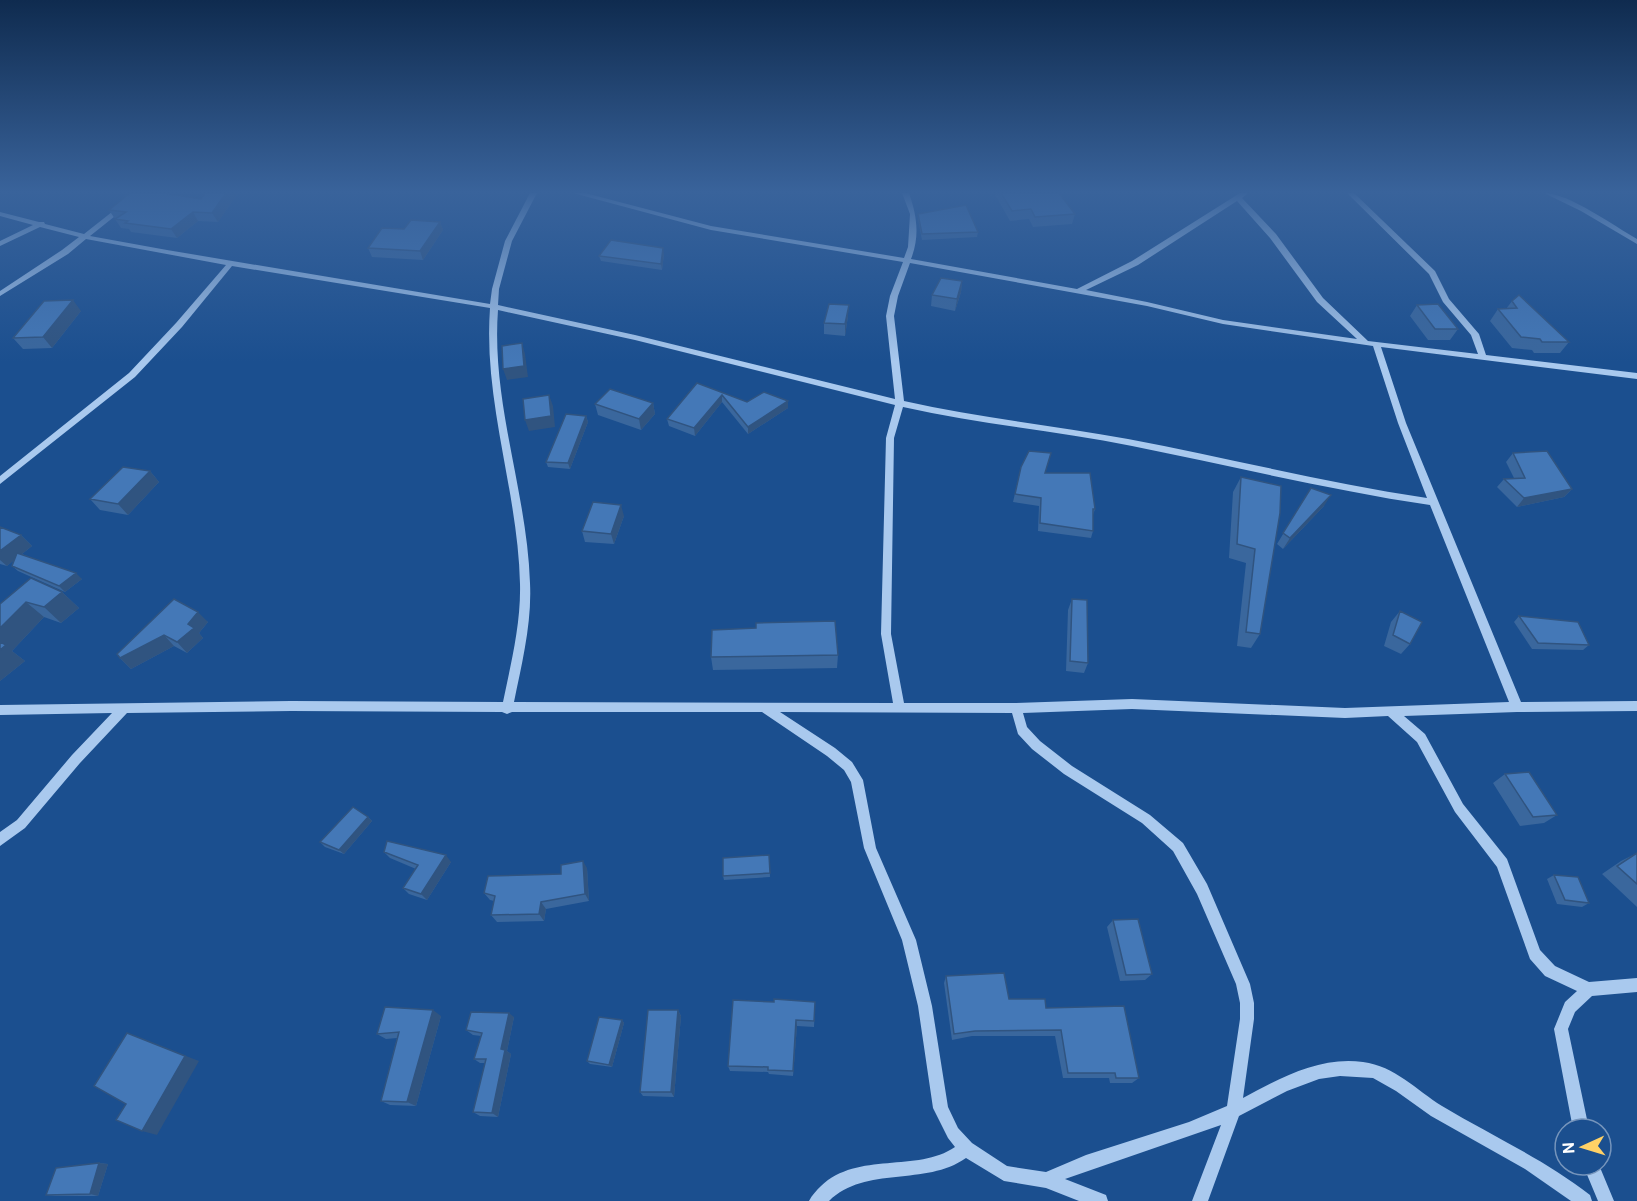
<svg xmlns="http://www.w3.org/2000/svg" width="1637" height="1201" viewBox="0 0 1637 1201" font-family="Roboto,sans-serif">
	<rect width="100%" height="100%" fill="#1b4f8f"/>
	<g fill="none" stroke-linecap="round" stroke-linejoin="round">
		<!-- minor -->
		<path fill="#a9c9ee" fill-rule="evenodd" d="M136,193h8l-54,43 77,14 323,54 2,-15 13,-48 25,-48h7l-25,48 -13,48 -1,16 137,30 260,64 -9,-83 4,-20 13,-34 -192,-32 -138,-37h12l126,33 193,32 4,-11 2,-33 -8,-21h7c8,23 11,43 2,66l166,30 55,-28 108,-68h8l-6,5 34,36 47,64 45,43 110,13 -7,-19 -28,-33 -14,-28 -82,-81h7l81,78 14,28 30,35 7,21 151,18v6l-256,-32 25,76 115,279 116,-1v10l-120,1 -113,4 21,18 38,70 44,55 33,91 15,16 34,16 48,-4v14l-45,4 -17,16 -7,17 21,100h-16l-19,-100 11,-27 12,-11 -32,-15 -15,-17 -33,-92 -42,-55 -38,-70 -29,-26 -43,2 -213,-9 -109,4 4,14 13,14 32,25 78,49 33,28 24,41 43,100 4,19v16l-11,79c37,-20 77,-42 120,-36 32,4 53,28 79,44 50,30 102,53 148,89l2,6h-21l-46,-32 -94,-53 -35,-25 -23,-13 -33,-2 -21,3 -32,12 -48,25 -31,85h-16l29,-76 -156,54 41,16 2,6h-29l-33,-13 -42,-7 -38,-23c-41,29 -100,7 -137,43h-20c3,-6 7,-10 12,-15 37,-35 96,-13 134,-39l-7,-9 -15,-30 -15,-102 -16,-66 -38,-92 -13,-66 -7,-12 -17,-14 -65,-44h-250l-5,2 -5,-2 -211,-1 -164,2 -47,50 -55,65 -25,18v-14l17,-12 55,-65 40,-42 -112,2v-10l291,-4 212,1c8,-39 18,-78 17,-118 -2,-93 -37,-182 -30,-276l-258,-42 -50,61 -47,50 -135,107v-8l129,-103 47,-50 50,-58 -140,-26 -18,15 -68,42v-5l62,-41 17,-13 -39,-10 -40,19v-5l33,-16 -33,-9v-4l39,10h5l1,2 39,10zM1237,201l33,37 47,64 40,37 -134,-19 -76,-18 -61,-12 52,-25zM910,263l237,43 76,18 150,22 25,77 29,75c-100,-15 -199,-40 -299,-59 -74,-14 -150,-21 -224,-38l-10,-85 4,-20zM498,310l137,30 260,65 -9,33 -5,196 12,69 -379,-1c8,-39 18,-79 16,-119 -3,-92 -39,-180 -32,-273zM903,407c76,17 153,24 229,39 99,20 198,44 298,59l79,197 -164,6 -213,-9 -116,4h-112l-13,-69 3,-196zM780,712l232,1 6,21 14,15 32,25 78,49 31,28 24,43 39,90 4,19v16l-13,87 -38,16 -103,33 -40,17 -39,-6 -35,-23 -14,-15 -10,-21 -16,-101 -16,-66 -40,-92 -13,-68 -11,-18 -17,-14z
			M1544,193c25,0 70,33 93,46v5l-56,-33z
			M1583,1165h16l15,36h-16z"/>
	</g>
	<!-- wall -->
	<path fill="#3a679d" d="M205,193h33l-20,29 -20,-1 -21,17 -46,-6 -2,-3 -8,-1 -12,-18 92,-11z
		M994,193h65l16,21 -3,10 -39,3 -4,-8 -19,2z
		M918,214l60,18 -1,5 -55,3 -4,-21z
		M440,222l3,8 -20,30 -51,-3 -4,-9 36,-19z
		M664,254l-2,16 -61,-9 -2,-5z
		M962,281l-1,11 -6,19 -24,-5 1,-11z
		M1512,301l57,41 -9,11h-26l-2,-3 -20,-2 -22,-27 8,-12h8z
		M1417,305l41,24 -8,11h-22l-18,-24z
		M81,311l-29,37 -29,1 -10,-11z
		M848,316l-3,20 -21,-2v-11z
		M697,383l50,19 41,6 -40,26 -26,-32 -27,34 -26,-10 -2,-7z
		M653,403l2,11 -14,16 -43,-15 -3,-11z
		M586,416l2,6 -18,47 -22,-2 -2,-5z
		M1513,453l59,36 -8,8 -47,10 -20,-20 7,-8 10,-1 -8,-16z
		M1021,467l24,6 50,36 -2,6v16l-2,7 -53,-7 1,-25 -26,-4z
		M150,471l9,11 -31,33 -28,-5 -10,-11z
		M1241,477l40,9 -21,148 -9,14 -14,-2 9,-83 -17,-5 4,-66z
		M1311,488l13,18 -41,43 -6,-5z
		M624,516l-10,28 -29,-2 -3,-11z
		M0,527l21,8 11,11 -10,8 60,25 -17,13 -47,-21 -6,-5 2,-6 -7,6 -7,-2z
		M62,592l17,16 -18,15 -17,-6 -32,34 13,10 -25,20v-77z
		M174,599l34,23 -9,11 4,5 -16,15 -13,-7 -43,23 -11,-11z
		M1072,599l16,64 -4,10 -18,-2 2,-61z
		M1400,611l10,33 -9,10 -17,-8 7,-24z
		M1519,616l70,29 -6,5 -51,-1 -18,-27z
		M838,655l-1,13 -124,2 -2,-13z
		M1505,774l52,41 -13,8 -24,3 -27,-43z
		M368,817l4,4 -28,33 -19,-7 -5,-5z
		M384,852l67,10 -24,38 -18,-6 -6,-6 13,-19 -26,-11z
		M1637,853v54l-35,-33 19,-13z
		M769,855l1,22 -46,3 -1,-4z
		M587,868l2,33 -43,8 -2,12 -47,1 -6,-7 3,-14 -4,-1 -6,-7z
		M1554,875l35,28 -7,4 -25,-3 -10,-25z
		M1113,920l39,54 -7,6 -25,1 -13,-54z
		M946,976l63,23 130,79 -7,5h-22l-1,-5h-46l-8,-42h-83l-20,4 -8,-57z
		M774,1002h41l-1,25 -17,-1 -4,50 -24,-2 -1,-2 -38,-1 -2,-5z
		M678,1010l3,6 -7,81 -31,-1 -3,-4z
		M441,1016l-25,90 -26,-1 -9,-4 16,-63 -11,1 -9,-5z
		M514,1017l-7,34 4,3 -13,63 -18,-1 -7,-4 12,-49h-5l-6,-4 7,-23 -8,-1 -7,-5z
		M622,1020l2,3 -12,44 -22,-3 -3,-3z
		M99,1163l9,1 -10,32h-43l-9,-1z"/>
	<!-- shaded-wall -->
	<path fill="#305480" d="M226,193h12l-20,29 -6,-9z
		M193,212l5,9 -21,17 -6,-9z
		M440,222l3,8 -20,30 -3,-9z
		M663,248l1,6 -2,16 -1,-6z
		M962,281l-1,11 -6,19 2,-12z
		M73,300l8,11 -29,37 -9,-11z
		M849,305l-1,11 -3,20v-12z
		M522,343l3,11 3,23 -21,3 -4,-11z
		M549,395l4,11 2,21 -26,4 -4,-11z
		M722,395v7l-27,34 -1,-8z
		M788,401v7l-40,26v-7z
		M653,403l2,11 -14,16 -2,-11z
		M586,416l2,6 -18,47 -2,-6z
		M150,471l9,11 -31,33 -10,-11z
		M1572,489l-8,8 -47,10 7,-9z
		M1331,495l-7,11 -41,43 7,-11z
		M621,505l3,11 -10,28 -3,-10z
		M21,535l11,11 -25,20 -7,-6v-9z
		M76,573l6,6 -17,13 -6,-6z
		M62,592l17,16 -18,15 -17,-16z
		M26,602l18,15 -32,34 13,10 -25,20v-53z
		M198,612l10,10 -9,11 4,5 -16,15 -10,-11 11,-18z
		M164,635l10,11 -43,23 -11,-11z
		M368,817l4,4 -28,33 -5,-4z
		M446,855l5,7 -24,38 -6,-6z
		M583,861l4,7 2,33 -4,-7z
		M541,902l5,7 -2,12 -5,-7z
		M433,1010l8,6 -25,90 -9,-4z
		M678,1010l3,6 -7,81 -3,-5z
		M509,1013l5,4 -7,34 4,3 -13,63 -6,-4 9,-64z
		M622,1020l2,3 -12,44 -3,-2z
		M796,1020l1,6 -4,50v-5z
		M127,1033l72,28 -42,74 -15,-4z
		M99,1163l9,1 -10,32 -8,-2z"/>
	<!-- building -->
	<path fill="#4478b7" stroke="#305480" stroke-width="1.5" d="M130,193h33l38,6 4,-6h21l-14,20 -19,-1 -22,17 -46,-6 3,-2 -13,-2 11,-7 -17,-2z
		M1001,193h58l16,21 -40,3 -4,-8 -19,2z
		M966,205l12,27 -56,2 -4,-20z
		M411,220l29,2 -20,29 -52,-3 14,-20 22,1z
		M611,240l52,8 -2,16 -62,-8z
		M941,278l21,3 -5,18 -25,-4z
		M1519,295l50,47h-27l-2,-3 -19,-2 -23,-28 19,-1 -5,-7z
		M73,300l-30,37 -30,1 31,-37z
		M829,304l20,1 -4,19 -21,-1z
		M1438,304l20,25h-23l-18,-24z
		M522,343l2,23 -21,3 -1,-23z
		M697,383l50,19 17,-10 24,9 -40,26 -26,-32 -28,33 -27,-9z
		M610,389l43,14 -14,16 -44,-15z
		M549,395l2,21 -26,4 -2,-21z
		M566,414l20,2 -18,47 -22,-1z
		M1029,451l22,2 -6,20h45l5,36h-2v22l-53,-8 1,-25 -26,-4 6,-27z
		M1547,451l25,38 -48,9 -20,-19 21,-1 -12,-25z
		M123,467l27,4 -32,33 -28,-5z
		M1241,477l40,9 -1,27 -20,121 -14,-2 9,-83 -18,-5z
		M1311,488l20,7 -41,43 -7,-5z
		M593,502l28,3 -10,29 -29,-3z
		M0,527l21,8 -21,16z
		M17,553l59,20 -17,13 -47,-20z
		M31,578l31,14 -18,15 -18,-5 -26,26v-24z
		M174,599l24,13 -10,12 6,4 -17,14 -13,-7 -44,23 -3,-4z
		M1072,599l15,1 1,63 -18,-2z
		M1400,611l22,11 -12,22 -17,-9z
		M1519,616l59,6 11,23 -51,-2z
		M835,621l3,34 -127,2 1,-27 44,-2v-5z
		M0,642l6,3 -6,5z
		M1529,772l28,43 -24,2 -28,-43z
		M353,807l15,10 -29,33 -19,-8z
		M387,841l59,14 -25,39 -18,-6 15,-23 -34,-13z
		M1637,853v31l-20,-18z
		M769,855l1,18 -47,3v-18z
		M583,861l2,33 -44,8 -2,12 -48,1 4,-19 -11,-3 4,-17 73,-2v-9z
		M1554,875l24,2 11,26 -24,-3z
		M1138,919l14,55 -26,1 -13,-55z
		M1004,973l5,26h36l1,9 78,-2 15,72h-23l-1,-5h-47l-7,-43 -86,1 -21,3 -8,-58z
		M774,999l41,3 -1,19 -18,-1 -3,51 -25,-1v-3l-40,-1 5,-66 41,2z
		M385,1007l48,3 -26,92 -26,-1 18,-69 -22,2z
		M648,1010h30l-7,82h-31z
		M471,1012l38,1 -8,36 4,1 -13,63 -19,-1 13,-53h-12l8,-26 -16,-3z
		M599,1017l23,3 -13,45 -22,-4z
		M127,1033l58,23 -43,75 -26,-11 10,-16 -32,-18z
		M99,1163l-9,31 -44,1 10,-27z"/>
	<!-- sky -->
	<linearGradient id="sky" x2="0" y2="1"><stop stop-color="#0f2b4f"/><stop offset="0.53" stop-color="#39639b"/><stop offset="1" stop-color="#39639b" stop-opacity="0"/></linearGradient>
	<rect width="1637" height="362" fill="url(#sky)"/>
	<!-- north arrow -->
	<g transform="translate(1583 1147) rotate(266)"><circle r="28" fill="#1b4f8f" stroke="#7695bc" stroke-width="1.5"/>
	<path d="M0-4.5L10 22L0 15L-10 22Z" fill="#ffd166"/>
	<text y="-9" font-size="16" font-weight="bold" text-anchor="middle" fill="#ffffff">N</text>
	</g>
</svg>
